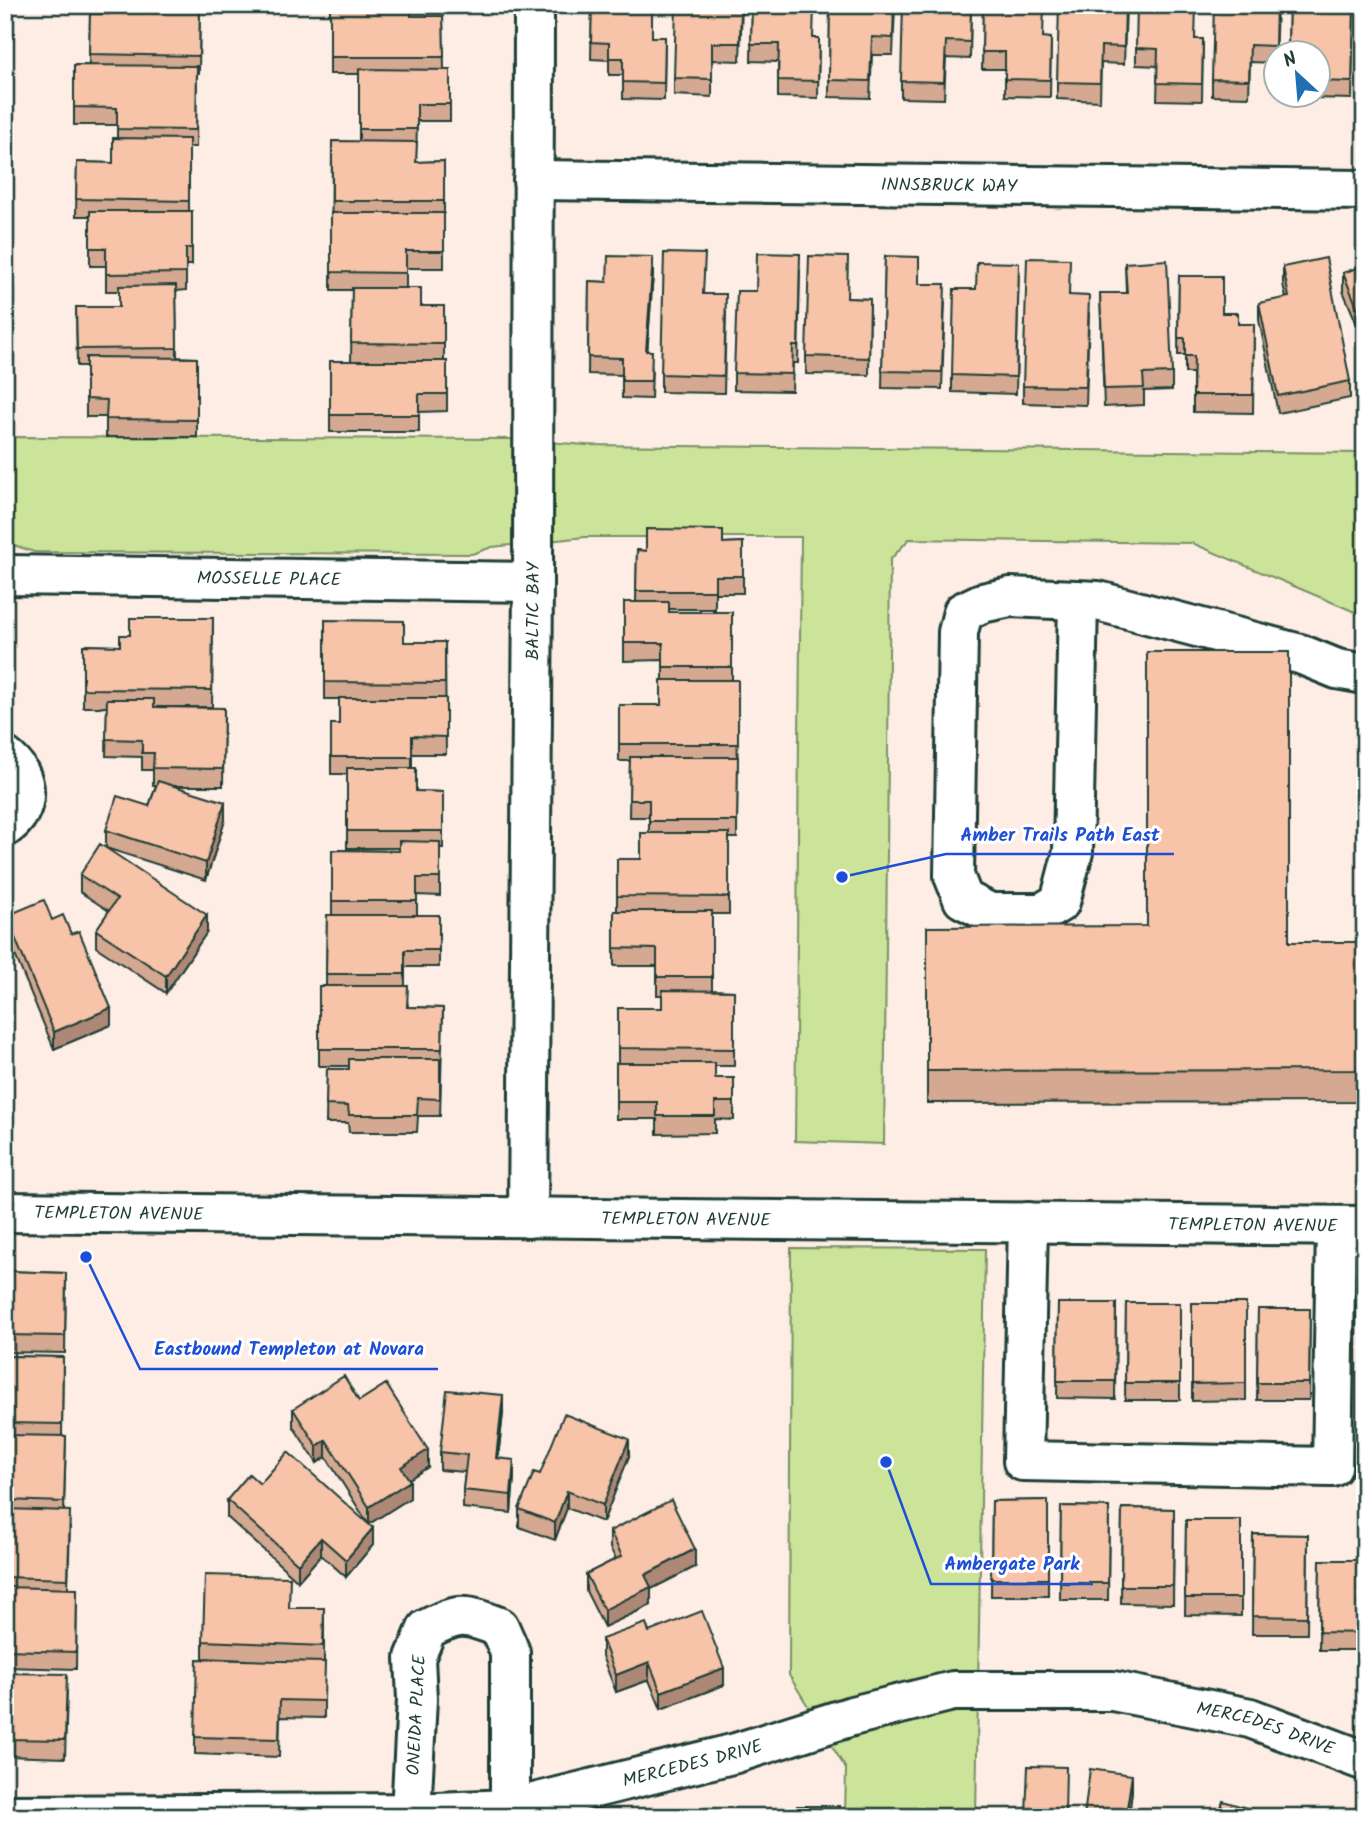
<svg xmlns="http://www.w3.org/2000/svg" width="1370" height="1822" viewBox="0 0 1370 1822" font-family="Kalam,sans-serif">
	<rect width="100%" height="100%" fill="#fdede5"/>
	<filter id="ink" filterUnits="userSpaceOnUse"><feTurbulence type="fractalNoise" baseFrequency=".0143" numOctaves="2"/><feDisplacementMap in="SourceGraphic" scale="14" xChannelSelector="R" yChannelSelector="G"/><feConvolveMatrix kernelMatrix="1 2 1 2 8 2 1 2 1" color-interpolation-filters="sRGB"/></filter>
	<g filter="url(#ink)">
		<!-- green -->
		<path fill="#cce499" stroke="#769066" stroke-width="2" d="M5,437l505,2 76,6 779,8v161l-10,-2 -163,-69 -283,-4 -19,21 -6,584 -89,-3 6,-604h-216l-93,10 -20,7 -438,-2 -21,-7 -8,-12z
			M791,1248l194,1 -9,568h-131l1,-48 -57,-94z"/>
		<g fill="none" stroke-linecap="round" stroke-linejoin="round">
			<!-- minor casing -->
			<g stroke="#1f3d34" stroke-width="44">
				<g id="minor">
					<path id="s1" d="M533,180l832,10"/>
					<path id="s2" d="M5,575l528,7"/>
					<path d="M1078,600l-5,252 -13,50 -18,11h-52l-27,-14 -9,-23 4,-244 5,-20 19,-9 28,-6 88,4 202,53 37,15 28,5"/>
					<path d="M5,757c25,18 26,53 0,70"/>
					<path id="s3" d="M5,1212l1360,14"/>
					<path id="s4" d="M528,1218l5,-636 1,-577"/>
					<path d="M1028,1222l-5,239 309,6 4,-241"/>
					<path d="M411,1813l6,-114 -2,-41 12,-29c33,-17 38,-15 72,-2l11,25v157"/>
					<path id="s5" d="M5,1815l406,-2 99,-4 226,-56 116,-37 101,-25h160l137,27 115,43"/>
				</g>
			</g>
			<!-- minor -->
			<use href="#minor" stroke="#fff" stroke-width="38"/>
		</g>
		<!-- wall -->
		<path fill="#d4a891" stroke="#1f3d34" stroke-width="2" d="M200,5l-1,68h-2l-1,74h-7v64h3v54h-6v25l-10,1 1,66 20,1v79h-91v-20h-20v-51h-9l-1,-59h43v-16h-13v-25h-16v-50h-14l1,-54 36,1 4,-25v-13h-43v-60h15l1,-51h19z
			M330,5l81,11h32l1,54h6v51h-33l-1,41 28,-1v107h-38v20l15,18h23v55h3v50l-28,1v20h-89v-71h21l1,-71h-21l1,-149 27,1v-68h-29z
			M592,5l60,32h13l-1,63 -41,-1v-24h-14v-15l-18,-1z
			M742,5l-2,56 -28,-1v37l-38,-2v-17z
			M752,5l62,33h5l-1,60 -40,-1v-35l-27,-1z
			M830,5h65l-2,50h-21l-2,43 -41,-1z
			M971,5l-1,54 -24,-1 -2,41 -43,-1v-17z
			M983,5l61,33h7l-1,59 -45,-1v-27h-23z
			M1126,5l-2,59 -23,-1 -1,38 -43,-2v-17z
			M1277,5l-2,58 -25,-1 -1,35 -37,-1v-17z
			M1289,5h65l-2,94 -39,-1v-4h5v-42h-30z
			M1195,39h8l-1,62 -45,-1 1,-34 -22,-1v-17z
			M885,256l34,28 26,18 -3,87 -60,-1z
			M1019,263l-3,131 -64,-2v-17l24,-86z
			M1125,263l47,110v17l-28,1v14l-40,2 -4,-114h26z
			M1365,265v70l-3,1 -19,-45v-18z
			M1283,267l67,114v17l-72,15 -19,-93v-17l27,-5 -3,-14z
			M800,271l-2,92h-5l-1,28 -58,-1v-17l22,-82z
			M653,274l-6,77 5,18 -1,30 -29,-1v-23l-34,-1 1,-93 18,1z
			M1179,276l43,37 16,11h16l-1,89 -60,-1v-39h-8v-18h-7z
			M704,294l22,18 -2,81 -63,-1v-18z
			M1070,295l19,18 -3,92 -63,-2v-17z
			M847,298l23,1 -1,76 -63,-1v-18z
			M743,542v51h-28v16h-46v3h63v68h6l-1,158h-8v76h-17v76l22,1v75h-19v12h19v42l-19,-1v14l-58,1v-15h-41v-56h2v-55h44v-13h-5v-29h-43v-55h3v-52h24l8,-26v-16h-20l1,-56h-11v-56h42l2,-25v-20l-39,1v-59h12l1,-52 9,1 77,-8z
			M213,618l-1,89h-54l66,1 -1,78h-50l52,34 -19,60 -100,-32v-18l43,-24 7,-21h-3v-15h-11v-13l-36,-1 1,-49h-24v-62l37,1 10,-11z
			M325,620l79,22h41l1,112h-34v14l4,23 27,1v56h-3v48l-23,-1v20h22v52h-34v19l3,21 35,1 -3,108h-22l-1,16h-68l-1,-9h-22l1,-54h22v-3h-30v-80h7l1,-71h5v-65l67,1v-3h-52v-74h-16v-50h8v-25h-14z
			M80,875l127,57 -41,61 -70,-46v-17l13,-19 -29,-19z
			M6,916l46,4 19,14 40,91 -57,24 -48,-116z
			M927,927l362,15h76v160l-438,1z
			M5,1271l61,2 -1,80 -60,-1z
			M1058,1303h58l-1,96 -58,-1z
			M1126,1303h54v97h-55z
			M1192,1303h54v97l-54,1z
			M1258,1309h52l-1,91h-52z
			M5,1356l58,1 -1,79h4l-2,75 6,17 -2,61h9l-1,80 -71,-2z
			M359,1401l69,66 -19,12 1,19 -41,26 4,21 -27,32 -25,-22 -23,26 -71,-64v-17l33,-16 107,38 -41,-65 -9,6 -24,-37v-17z
			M503,1413l-5,45 16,19 -3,36 -48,-5v-18l2,-18 -25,-2v-18z
			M629,1456l-26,66 -36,-14 -12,32 -36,-13v-18l21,-35z
			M1048,1500v96h-57l1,-95z
			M1061,1506l48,1 -1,93h-48z
			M1122,1508l52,1 -1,95 -52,-1z
			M1186,1520h55v96l-56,-1z
			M610,1531l85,36 -44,22v16l-47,22 -18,-36v-17l30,-15 -6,-11z
			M1253,1534l55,1 -1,99h-55z
			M1320,1560h45v90h-46z
			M290,1608h34v110l-44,-1 -1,40 -84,-3v-17l50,-77 -42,-2v-17z
			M649,1632l75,53 -63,24 -12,-29 -33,12 -14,-36v-17z
			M5,1673l62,18 -2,67 -60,-2z"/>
		<!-- shaded-wall -->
		<path fill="#ad8876" stroke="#1f3d34" stroke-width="2" d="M653,257v17l-7,95v-18z
			M1365,317v18l-3,1v-17z
			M225,802v18l-19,60v-17z
			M207,915v17l-41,61v-17z
			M111,1008v17l-57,24v-17z
			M503,1395v18l-7,62v-17z
			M629,1439v17l-26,66v-17z
			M326,1440v17l-9,6v-17z
			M428,1450v17l-27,17v-17z
			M514,1460v17l-3,36v-18z
			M410,1481v17l-41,26v-17z
			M567,1491v17l-12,32v-17z
			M373,1528v17l-27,32v-17z
			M321,1538v17l-23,26v-17z
			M695,1549v18l-44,22v16l-47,22v-17l41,-35z
			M649,1662v18l-33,12v-17z
			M724,1668v17l-63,24v-17z
			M1132,1775v17l-3,25h-3z"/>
		<!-- building -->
		<path fill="#f7c3a9" stroke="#1f3d34" stroke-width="2" d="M110,5h90l-1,51 -110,-2 1,-40h19z
			M330,5h81v11h32l1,41h-114z
			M592,5h60v32h13l-1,46 -41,-1v-24h-14v-15l-18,-1z
			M676,5h65l-1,38h-28v36l-38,-1z
			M752,5h62l-1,33h6l-1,43 -40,-1 1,-36h-28z
			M830,5h64l-1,33 -21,-1 -2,44 -41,-1z
			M903,5h68l-1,37 -24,-1 -2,41 -43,-1z
			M983,5h61l-1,32 8,1 -1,42 -45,-1v-27h-23z
			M1059,5h66l-1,42 -23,-1 -1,37 -43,-1z
			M1137,5h59l-1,34h8l-1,45 -45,-1 1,-34 -22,-1z
			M1214,5h62l-1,41 -25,-1 -1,35 -37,-1z
			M1289,5h65l-2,77 -34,-1v-29h-4v-3l-26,-1z
			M74,65l123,1 -1,64 -79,-1v-21l-43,-1z
			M359,69l91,1v34h-33v25h-58z
			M113,138l76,1v62l-113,-2 1,-37 36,1z
			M332,141l85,1 -1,20 28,-1v40h-112z
			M90,211h102v37h-6v25l-80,1v-26h-16z
			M331,213h113v38h-38v22l-75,-1z
			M664,253l41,1 -2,40h23l-2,82 -63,-2z
			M757,253l43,1 -2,92h-5l-1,28 -58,-1 3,-82h19z
			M608,256l45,1 -7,94h6l-1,30h-29v-23l-34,-1 1,-76 18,1z
			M809,256l39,1 -1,41 23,1 -1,59 -63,-2z
			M885,256l34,1v27h26l-3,88 -60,-1z
			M1027,258l43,1 -1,36 20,1 -3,91 -63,-1z
			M1326,258l24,123 -72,15 -19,-93 30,-6 -6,-30z
			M1167,260l5,113 -29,1 1,14 -40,1 -4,-96h27l-2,-30z
			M977,262l42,1 -3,114 -64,-2 2,-86h22z
			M1365,265v52l-3,2 -19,-46z
			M1179,276h43v37h16v11h16l-1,71h-60l1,-39h-9v-18h-7z
			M176,285l1,63 -100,1 -1,-42h43v-21z
			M352,288h69v18h23v38l-93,-1z
			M86,357l111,1v62l-91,-1 1,-19 -21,-1z
			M330,361h117v33h-28v21h-89z
			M646,529l77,1v13l20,-1v34h-28v15h-79l1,-41 9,1z
			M624,602h45v10h63v55h-69v-24h-39z
			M130,618h83l-1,72 -129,-1v-44l37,1v-11h10z
			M325,620l79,1v21h41v41l-120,-1z
			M1147,652h142v290h76v128l-438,1v-144l220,-1z
			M661,680h77v64h-119v-39h42z
			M339,698h107v39l-34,-1v21h-81v-33h8z
			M107,699h47v8l70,1 -1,61 -70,-1 1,-15h-12v-13l-36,-1z
			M630,757h108l-1,64h-88v-21h-20z
			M347,768h69v23l27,1v39h-96z
			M158,781l67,21 -19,61 -100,-33 11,-34 32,10z
			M641,833h88v64l-112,-1v-37h24z
			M399,841l41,1v36h-23v23h-85v-51l67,1z
			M100,844l107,71 -41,61 -70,-46 21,-31 -37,-24z
			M44,900l8,20 11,-5 8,19 8,-3 32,77 -57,24 -48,-116z
			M614,911h98v66h-55v-28l-43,-1z
			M327,915h112v35h-34v24h-79z
			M319,986h89l-1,21 36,1 -1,41h-123z
			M662,990l72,1v58l-116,-1v-40h44z
			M349,1059h91v40l-22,-1 -1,17h-68l-1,-9 -22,-1 1,-36h22z
			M616,1063h99v15h19v24h-19v14h-58v-14h-41z
			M5,1271l61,2 -1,63 -60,-1z
			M1058,1303h58l-1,78h-58z
			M1126,1303h54v80h-55z
			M1192,1303h54v80l-54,1z
			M1258,1309h52l-1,74h-52z
			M5,1356l58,1 -1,67 -57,-1z
			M344,1376l15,25 27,-17 42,66 -27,17 9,14 -41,26 -43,-67 -9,6 -24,-37z
			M447,1390l56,5 -7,63 18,2 -3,35 -48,-5 4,-35 -27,-3z
			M564,1414l65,25 -26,66 -36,-14 -12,32 -36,-14 15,-37 6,2z
			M5,1435l61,1 -2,66 -59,-2z
			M288,1452l85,76 -27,32 -25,-22 -23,26 -71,-64 22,-26 11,10z
			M671,1500l24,49 -50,26 6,12 -47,23 -18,-36 36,-18 -12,-25z
			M1048,1500v79h-57l1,-78z
			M1061,1506l48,1 -1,76h-48z
			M1122,1508l52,1 -1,77h-52z
			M5,1509l65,2 -2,68 -63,-2z
			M1186,1520h55v78h-56z
			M1253,1534l55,1 -1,82 -55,-1z
			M1320,1560h45v73l-46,-1z
			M205,1575l85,2 -1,31h35l-1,38 -120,-5z
			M5,1587l72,2 -1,63 -71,-2z
			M702,1611l22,57 -63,24 -12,-30 -33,13 -14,-36 44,-16 3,9z
			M197,1659l128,3 -1,39 -44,-1 -1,39 -84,-2z
			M5,1673l62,1 -2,66 -60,-1z
			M1028,1766l38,1 -1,50h-70l1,-3 30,1z
			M1090,1769l42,6 -6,40 11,2h-53z
			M1223,1801l47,14 -1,2h-51z
			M797,1806h42v11h-42z"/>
	</g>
	<g text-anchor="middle" stroke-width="6" stroke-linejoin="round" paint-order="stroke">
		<!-- street labels -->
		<g font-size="18" fill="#1f3d34" stroke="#fff">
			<text dy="6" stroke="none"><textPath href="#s1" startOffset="416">INNSBRUCK WAY</textPath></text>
			<text dy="6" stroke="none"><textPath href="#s2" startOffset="264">MOSSELLE PLACE</textPath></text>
			<text dy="6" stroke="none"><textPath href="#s4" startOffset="607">BALTIC BAY</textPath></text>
			<text dy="6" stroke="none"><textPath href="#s3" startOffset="114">TEMPLETON AVENUE</textPath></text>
			<text dy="6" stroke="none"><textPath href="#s3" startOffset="681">TEMPLETON AVENUE</textPath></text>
			<text dy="6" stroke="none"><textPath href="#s3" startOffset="1248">TEMPLETON AVENUE</textPath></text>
			<text transform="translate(416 1715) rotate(-87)" y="6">ONEIDA PLACE</text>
			<text dy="6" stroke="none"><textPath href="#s5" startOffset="1281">MERCEDES DRIVE</textPath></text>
			<text dy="6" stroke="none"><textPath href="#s5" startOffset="693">MERCEDES DRIVE</textPath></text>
		</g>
	</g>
	<!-- callouts -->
	<path fill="none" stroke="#1d4ed8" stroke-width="2.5" d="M842 877L946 854H1174M86 1257L140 1369H438M886 1462L931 1584H1093"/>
	<g fill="#1d4ed8" stroke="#fff" stroke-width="2.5">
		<circle cx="842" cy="877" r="7"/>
		<circle cx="86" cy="1257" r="7"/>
		<circle cx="886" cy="1462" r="7"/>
	</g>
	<g font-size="19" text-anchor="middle" font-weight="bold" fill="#1d4ed8" stroke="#fff" stroke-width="6" stroke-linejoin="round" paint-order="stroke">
		<text x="1060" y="841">Amber Trails Path East</text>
		<text x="289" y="1355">Eastbound Templeton at Novara</text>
		<text x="1012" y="1570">Ambergate Park</text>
	</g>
	<!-- margin -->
	<rect width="1370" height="1822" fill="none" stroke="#fff" stroke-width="28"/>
	<rect x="14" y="14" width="1342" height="1794" fill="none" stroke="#1f3d34" stroke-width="2.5" filter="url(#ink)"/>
	<!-- north arrow -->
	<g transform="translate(1297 74) rotate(334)"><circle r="33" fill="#ffffff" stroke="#a5b1ae" stroke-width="2"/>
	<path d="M0-5L12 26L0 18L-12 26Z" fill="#1f6fb2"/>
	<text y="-10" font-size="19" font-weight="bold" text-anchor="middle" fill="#1f3d34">N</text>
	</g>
</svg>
